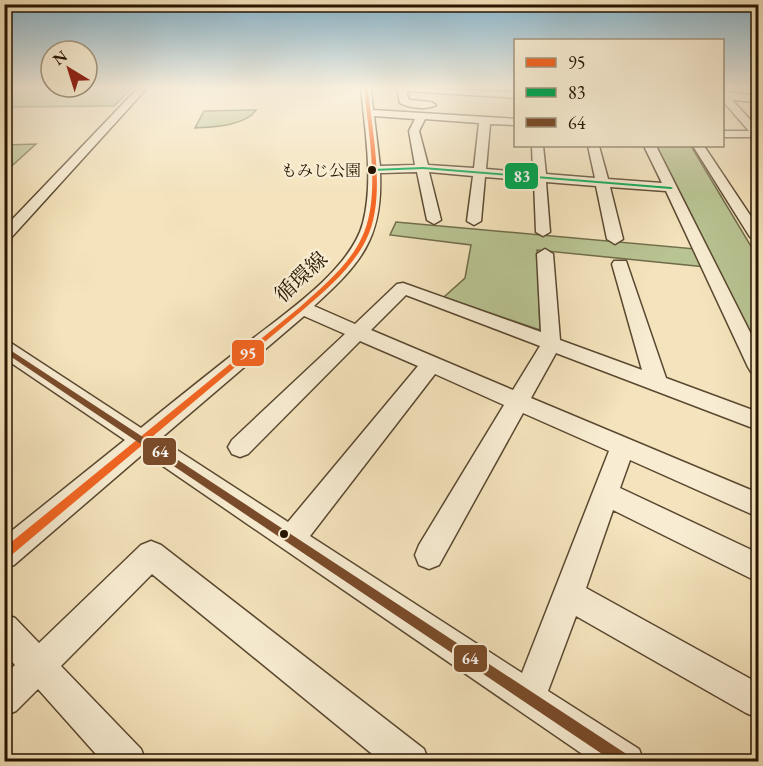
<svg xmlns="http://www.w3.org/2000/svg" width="763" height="766" viewBox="0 0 763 766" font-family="'EB Garamond','Noto Serif JP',serif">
	<rect width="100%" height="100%" fill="#f4e3bc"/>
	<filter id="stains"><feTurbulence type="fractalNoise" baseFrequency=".00333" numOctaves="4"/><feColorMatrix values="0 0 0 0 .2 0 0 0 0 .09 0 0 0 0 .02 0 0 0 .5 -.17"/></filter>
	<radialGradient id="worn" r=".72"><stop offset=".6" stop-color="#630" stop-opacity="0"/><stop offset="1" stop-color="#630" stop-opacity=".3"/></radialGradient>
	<!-- green -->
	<path fill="#b9c493" stroke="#706c4a" stroke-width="1.5" d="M132,88l-18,18 -109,1v-19z
		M256,110c-10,16 -44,17 -61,18l9,-17z
		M36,144l-31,28v-27z
		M654,146h37l67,112v93l-42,-83 -179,-18 3,80 -96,-33 21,-19 6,-33 -81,-10 6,-13 310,28z"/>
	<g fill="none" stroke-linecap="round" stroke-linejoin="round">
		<!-- minor casing -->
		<g stroke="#5a4830" stroke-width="3">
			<path id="minor" d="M138,88h9l-138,152 -5,1v-13z
				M361,88h10l2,22 143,9v6l-26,-1 -4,45 47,4 -1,-27h11l3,28 49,4 -7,-32h11l9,33 54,4 -18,-37h12l102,202v26l-7,-2 -3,-5 -82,-176 -56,-4 13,52 -8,5 -8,-5 -11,-53 -50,-4 4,50 -7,4 -7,-4 -2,-51 -49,-4 -4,44 -7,4 -7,-4 6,-45 -44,-4 12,48 -7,4 -7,-4 -10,-48 -37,1c3,66 -20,91 -66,133l41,18 42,-40 6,-1 138,49 -4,-78 8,-5 8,5 7,86 82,30 -30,-106 2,-3h12l40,117 92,34v18l-202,-77 -25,45 227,95v24l-128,-57 -10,28 138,65v29l-145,-72 -27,78 172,95v35l-12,-5 -170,-97 -28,75 91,58 5,13h-50l-450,-309 -130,112 -10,3v-31l121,-97 -121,-82v-17l7,2 130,85c33,-27 67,-54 100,-80 38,-31 109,-76 122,-125 11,-42 2,-92 -2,-135zM374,116l41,3 -6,12 6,34 -35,1zM425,119l54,4 -5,45 -46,-3 -9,-34zM406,295l134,51 -27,44 -142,-60zM304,316l41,18 -113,106 -4,7 4,7 8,3 8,-3 112,-113 58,25 -130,156 -128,-83zM435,374l69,31 -85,140 -4,10 4,10 10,4 10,-4 84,-152 86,38 -87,222 -212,-137z
				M397,88l119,4v6l-110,-7 3,9 22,2 5,3c-8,5 -28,3 -36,-2z
				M722,91l36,5v6l-26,-2 26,28v9h-36v-6h27l-27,-31z
				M693,146h11l54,81v14l-8,-4z
				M151,541l10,4 263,204 5,13h-47l-230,-188 -91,92 80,83 5,13h-43l-65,-73 -22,22 -12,5v-41l11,-10 -11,-12v-39l11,4 24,25 102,-98z"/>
		</g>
		<!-- minor -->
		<use href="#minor" fill="#f8edd3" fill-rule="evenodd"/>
		<!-- bus-1 casing -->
		<g stroke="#f8edd3" stroke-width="4">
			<path id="bus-1" d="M364,88h4c4,44 19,111 -2,152 -14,28 -39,49 -62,69l-296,249 -4,2v-12l296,-241c22,-20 48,-41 61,-68 21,-41 7,-106 3,-151z"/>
		</g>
		<!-- bus-2 casing -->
		<g stroke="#f8edd3" stroke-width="4">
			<path id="bus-2" d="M423,167l248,20 2,1 -2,1 -248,-20 -51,2 -2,-1 2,-1z"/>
		</g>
		<!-- bus-3 casing -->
		<g stroke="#f8edd3" stroke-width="4">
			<path id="bus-3" d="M4,346l627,411 1,5h-18l-610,-410z"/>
		</g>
		<!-- bus-1 -->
		<use href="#bus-1" fill="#f26522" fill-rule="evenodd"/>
		<!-- bus-2 -->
		<use href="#bus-2" fill="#00a651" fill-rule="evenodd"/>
		<!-- bus-3 -->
		<use href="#bus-3" fill="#7a4b2a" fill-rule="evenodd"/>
	</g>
	<!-- sky -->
	<linearGradient id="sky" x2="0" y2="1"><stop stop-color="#89b8d1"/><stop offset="0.45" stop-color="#faf2e1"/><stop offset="1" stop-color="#faf2e1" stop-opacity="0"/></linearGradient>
	<rect width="763" height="195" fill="url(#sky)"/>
	<!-- markers -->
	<g fill="#261501" stroke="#f8edd3" stroke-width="2">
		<circle cx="372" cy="170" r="5"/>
		<circle cx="284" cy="534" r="5"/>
	</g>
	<g text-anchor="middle" stroke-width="5" stroke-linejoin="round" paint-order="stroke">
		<!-- far-bus labels -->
		<g font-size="16" fill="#261501" stroke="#f8edd3" text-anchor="end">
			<text x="361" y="176">もみじ公園</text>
		</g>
		<!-- street labels -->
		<g font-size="21" fill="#261501" stroke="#f8edd3">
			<text transform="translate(301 277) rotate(-43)" y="7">循環線</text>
		</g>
	</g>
	<g stroke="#f8edd3" stroke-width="2">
		<rect x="504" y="162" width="35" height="28" rx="6" fill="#00a651"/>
		<rect x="231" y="339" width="34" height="28" rx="6" fill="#f26522"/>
		<rect x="142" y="437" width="35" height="29" rx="6" fill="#7a4b2a"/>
		<rect x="453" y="644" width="35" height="29" rx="6" fill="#7a4b2a"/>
	</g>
	<g font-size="16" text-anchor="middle" font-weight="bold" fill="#fff">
		<text x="522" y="182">83</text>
		<text x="248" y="359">95</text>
		<text x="160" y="457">64</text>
		<text x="470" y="664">64</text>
	</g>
	<!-- margin -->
	<rect width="763" height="766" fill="none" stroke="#f4e3bc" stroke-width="24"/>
	<rect x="6" y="6" width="751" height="754" fill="none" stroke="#261501" stroke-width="3"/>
	<rect x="12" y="12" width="739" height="742" fill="none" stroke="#261501" stroke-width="1.5"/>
	<!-- legend -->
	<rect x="514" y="39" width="210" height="108" fill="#f8edd3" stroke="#a4977f" stroke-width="1.5"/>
	<rect x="526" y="58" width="30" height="9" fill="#f26522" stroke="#a4977f" stroke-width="1.5"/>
	<text x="568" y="69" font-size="18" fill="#261501">95</text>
	<rect x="526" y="88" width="30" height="9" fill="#00a651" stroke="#a4977f" stroke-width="1.5"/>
	<text x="568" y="99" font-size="18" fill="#261501">83</text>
	<rect x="526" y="118" width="30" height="9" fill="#7a4b2a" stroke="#a4977f" stroke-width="1.5"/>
	<text x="568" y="129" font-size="18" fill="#261501">64</text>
	<!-- north arrow -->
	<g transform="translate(69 69) rotate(322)"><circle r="28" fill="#f8edd3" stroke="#a4977f" stroke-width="1.5"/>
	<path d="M0-4.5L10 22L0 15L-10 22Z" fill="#8f2418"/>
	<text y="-9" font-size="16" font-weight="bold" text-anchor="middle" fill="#261501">N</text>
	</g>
	<rect width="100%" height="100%" filter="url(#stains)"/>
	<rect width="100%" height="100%" fill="url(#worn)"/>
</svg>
